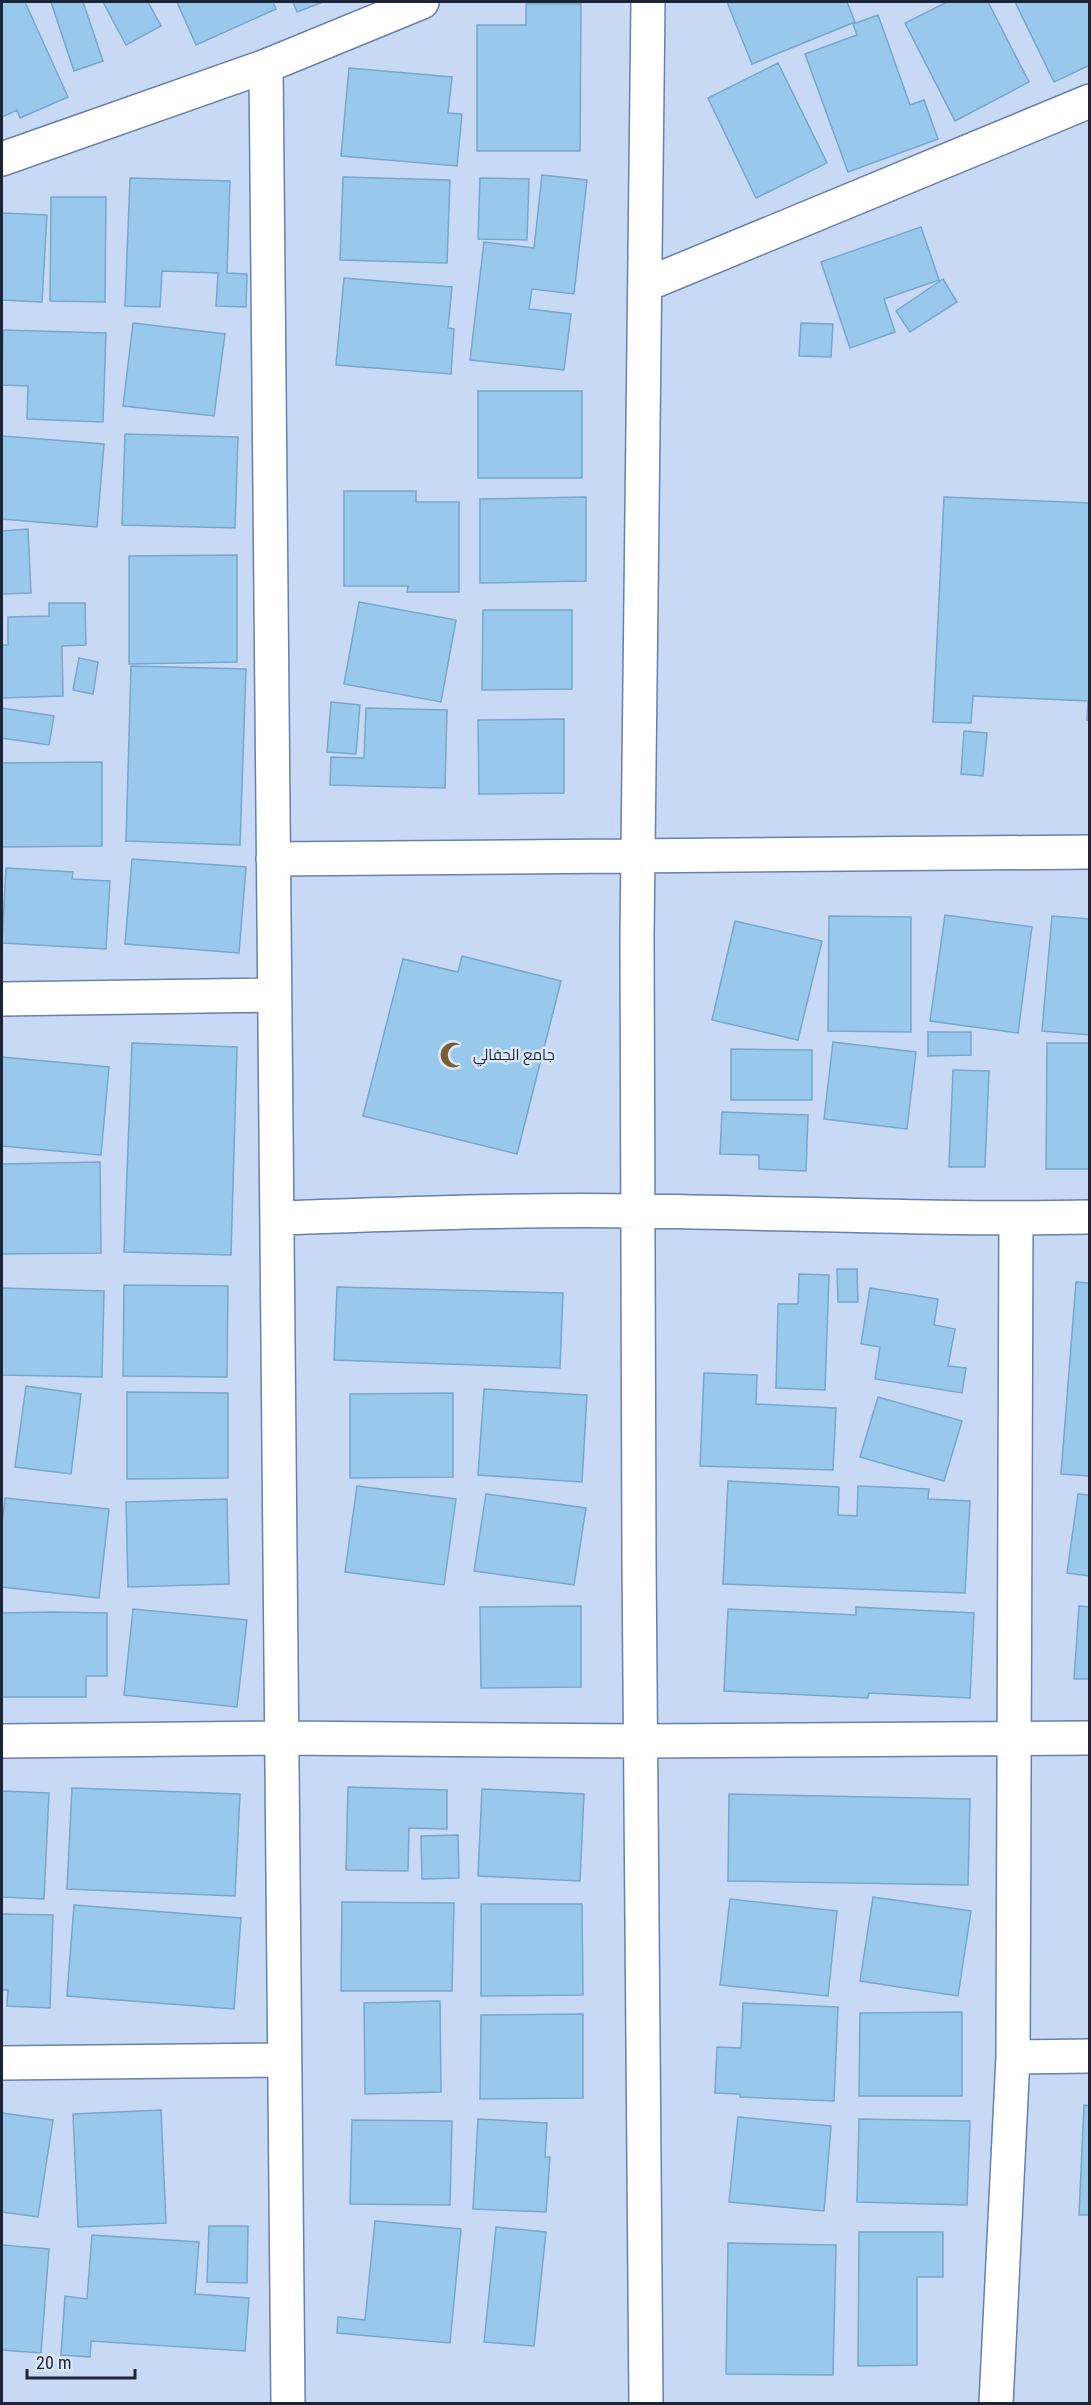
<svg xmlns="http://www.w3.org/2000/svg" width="1091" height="2405" viewBox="0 0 1091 2405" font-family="'Roboto Condensed',Cairo,sans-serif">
	<rect width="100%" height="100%" fill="#c8d9f6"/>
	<!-- building -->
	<path fill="#98c9ed" stroke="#78a7cb" stroke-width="1.5" d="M2,2h23l43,95 -48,21 -3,-8 -15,7z
		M51,2h32l20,59 -29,10z
		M103,2h45l13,24 -35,19z
		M177,2h96l3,7 -80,36z
		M293,2h30l-26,10z
		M727,2h120l8,20 -103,42z
		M947,2h41l41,80 -74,39 -50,-98z
		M1015,2h75v63l-36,17z
		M526,4h55l-1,147h-103v-126h49z
		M878,15l32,90 14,-5 14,39 -90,33 -43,-118 52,-19 -4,-11z
		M778,63l49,100 -71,35 -48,-100z
		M349,68l103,9 -4,36 14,1 -5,52 -116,-10z
		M542,175l45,5 -13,114 -42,-5 -3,20 42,5 -7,56 -94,-10 14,-118 50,6z
		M343,177l107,3 -3,83 -107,-3z
		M130,178l100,3 -3,92 20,1 -1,33 -30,-1 2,-33 -56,-2 -2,36 -35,-1z
		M480,178l49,1 -2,61 -49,-1z
		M51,197h55l-1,105 -55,-1z
		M2,213l45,2 -5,87 -40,-2z
		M921,227l18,53 -55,19 11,33 -45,16 -29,-86z
		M344,278l108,9 -4,41 6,1 -3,45 -115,-9z
		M943,279l14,23 -47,30 -14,-21z
		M133,323l92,11 -11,82 -91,-10z
		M801,323l32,1 -2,33 -32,-1z
		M3,330l103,3 -3,89 -76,-3 1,-33 -26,-1z
		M478,391h104v87h-104z
		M125,434l113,3 -3,91 -113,-3z
		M2,436l102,8 -7,83 -95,-8z
		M344,491h72v11h43v90h-52l1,-6h-64z
		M586,497v84l-106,2v-84z
		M944,497l146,6v217h-3l1,-19 -115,-5 -2,27 -38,-1z
		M28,529l3,64 -29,1v-63z
		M237,555v107l-108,2v-108z
		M359,602l97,18 -15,82 -97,-18z
		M49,603h36l1,42 -24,1 1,50 -61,2v-53h6v-28l41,-1z
		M483,610h89v79l-90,1z
		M79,658l19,4 -5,32 -20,-4z
		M131,666l115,3 -6,176 -114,-4z
		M331,702l29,3 -4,49 -29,-2z
		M2,708l52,8 -5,29 -47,-7z
		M366,708l81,2 -2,78 -115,-3 1,-28 33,1z
		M564,719v74l-85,1 -1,-74z
		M964,731l23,2 -4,43 -22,-2z
		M102,762v84l-100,1v-84z
		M132,859l114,8 -7,86 -114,-9z
		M6,868l67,4 -1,7 38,2 -4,68 -104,-6z
		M945,915l87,12 -14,106 -88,-12z
		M829,916l82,1v115l-83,-1z
		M1052,916l38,3v116l-48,-4z
		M735,921l87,20 -24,99 -86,-20z
		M462,956l99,25 -44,173 -154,-38 40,-157 55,13z
		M928,1032h43v23l-43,1z
		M833,1042l83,10 -9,77 -83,-10z
		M132,1043l105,4 -6,208 -107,-3z
		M1047,1043h43v126h-44z
		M731,1049l81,1v50h-81z
		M2,1057l107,10 -8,88 -99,-9z
		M953,1070l36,1 -4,96h-36z
		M722,1112l86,3 -2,56 -47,-2v-14l-39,-1z
		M100,1162l1,91 -99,1v-90z
		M837,1269h20l1,33h-20z
		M799,1274l30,1 -4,115 -49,-2 2,-84h20z
		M1076,1282l14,1v193l-29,-2z
		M124,1285l104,1 -1,91 -104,-1z
		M337,1287l226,6 -3,75 -226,-8z
		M2,1288l102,3 -2,86 -100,-2z
		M870,1288l68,11 -4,26 21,4 -7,37 18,2 -4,25 -87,-14 5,-32 -19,-3z
		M704,1373l53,2 -1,29 80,4 -3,62 -133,-4z
		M26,1386l55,8 -10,80 -56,-7z
		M484,1389l103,6 -5,87 -104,-7z
		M127,1392l101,1v85l-101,1z
		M453,1393v84l-103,1v-84z
		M878,1397l84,24 -18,60 -84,-24z
		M728,1481l111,6 -1,28 19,1 1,-30 71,3 -1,10 42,2 -5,92 -242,-9z
		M357,1486l99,13 -12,86 -99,-13z
		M486,1494l100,14 -12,77 -100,-14z
		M1078,1494l12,1v81l-23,-3z
		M5,1498l104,11 -10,89 -97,-11v-62z
		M227,1499l2,85 -101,3 -2,-85z
		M581,1606v81l-100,1 -1,-81z
		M1079,1606l11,1v72h-16z
		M856,1607l118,6 -4,85 -101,-5 -1,5 -144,-7 4,-82 128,6z
		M133,1609l114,11 -10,87 -113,-12z
		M53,1612l54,1v63h-21v21h-84v-84z
		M348,1787l99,3v39l-38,-1 -1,43 -62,-1z
		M72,1788l168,6 -5,102 -168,-7z
		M482,1789l102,5 -4,87 -102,-5z
		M2,1791l47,2 -5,106 -42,-2z
		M729,1794l241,5 -2,86 -240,-4z
		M458,1835l1,43 -37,1 -1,-43z
		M873,1897l98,14 -13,85 -98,-15z
		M730,1899l107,12 -9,85 -108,-11z
		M342,1902l112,1 -2,88h-111z
		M481,1904h101l1,91 -102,1z
		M74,1905l167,13 -7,91 -167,-13z
		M2,1914l51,1 -3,93 -43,-2 1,-16h-6z
		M440,2001l1,91 -76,2 -1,-91z
		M743,2003l95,4 -4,94 -94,-4v-3l-25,-1 2,-46 24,1z
		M962,2012v84h-103l1,-83z
		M583,2014v84l-103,1 1,-84z
		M1084,2105l6,1v109h-11z
		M161,2110l5,113 -88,4 -5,-113z
		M2,2113l51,7 -15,97 -36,-5z
		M738,2117l93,9 -7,85 -95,-9z
		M478,2119l69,4 -2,34h5l-4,55 -73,-3z
		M859,2119l111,2 -3,84 -110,-3z
		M352,2120l100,1 -2,84 -100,-1z
		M375,2221l86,8 -11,114 -113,-10 1,-16 27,3z
		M209,2226h39l-1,57 -40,-1z
		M496,2227l50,5 -12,114 -50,-4z
		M859,2232h84v45h-26v88l-59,1z
		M92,2235l107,7 -4,52 54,4 -4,53 -154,-10 -1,16 -29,-2 4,-59 22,3z
		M728,2243l108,2 -3,130 -107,-1z
		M2,2245l47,4 -8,104 -39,-3z"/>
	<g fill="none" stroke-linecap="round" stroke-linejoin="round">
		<!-- street casing -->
		<g stroke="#6780ac" stroke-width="36">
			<path id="street" d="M266,66l22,2338
				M2,159l264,-93 156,-64
				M645,285l445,-184
				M273,859l817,-7
				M2,999l272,-4
				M277,1218c121,-4 242,-9 363,-7 150,2 300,9 450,6
				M2,1741l280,-3 359,3 449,-3
				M1013,2057l77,-1
				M2,2063l282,-3
				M646,2404l-7,-845 -2,-623 11,-934
				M996,2404l17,-347 3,-839"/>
		</g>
		<!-- street -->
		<use href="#street" stroke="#fff" stroke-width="33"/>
	</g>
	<!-- icons -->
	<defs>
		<g id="mosque-bare" transform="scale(2.07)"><path d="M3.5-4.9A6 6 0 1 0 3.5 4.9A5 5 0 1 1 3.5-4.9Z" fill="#785f30" stroke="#dbe6f9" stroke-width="2.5" paint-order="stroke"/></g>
	</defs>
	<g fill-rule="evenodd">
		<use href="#mosque-bare" x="453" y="1055"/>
	</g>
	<g text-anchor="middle" stroke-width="5" stroke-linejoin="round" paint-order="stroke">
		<!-- poi labels -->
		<g font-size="15" fill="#1b2537" stroke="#dbe6f9" text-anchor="start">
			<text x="473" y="1060">جامع الجفالي</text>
		</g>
	</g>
	<!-- border -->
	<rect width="1091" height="2405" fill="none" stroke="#1b2537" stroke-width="6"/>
	<!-- scale -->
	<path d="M27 2369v9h108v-9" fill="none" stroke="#1b2537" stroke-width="3"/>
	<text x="36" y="2369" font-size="18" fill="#1b2537" stroke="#dbe6f9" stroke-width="4.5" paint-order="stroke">20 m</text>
</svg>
